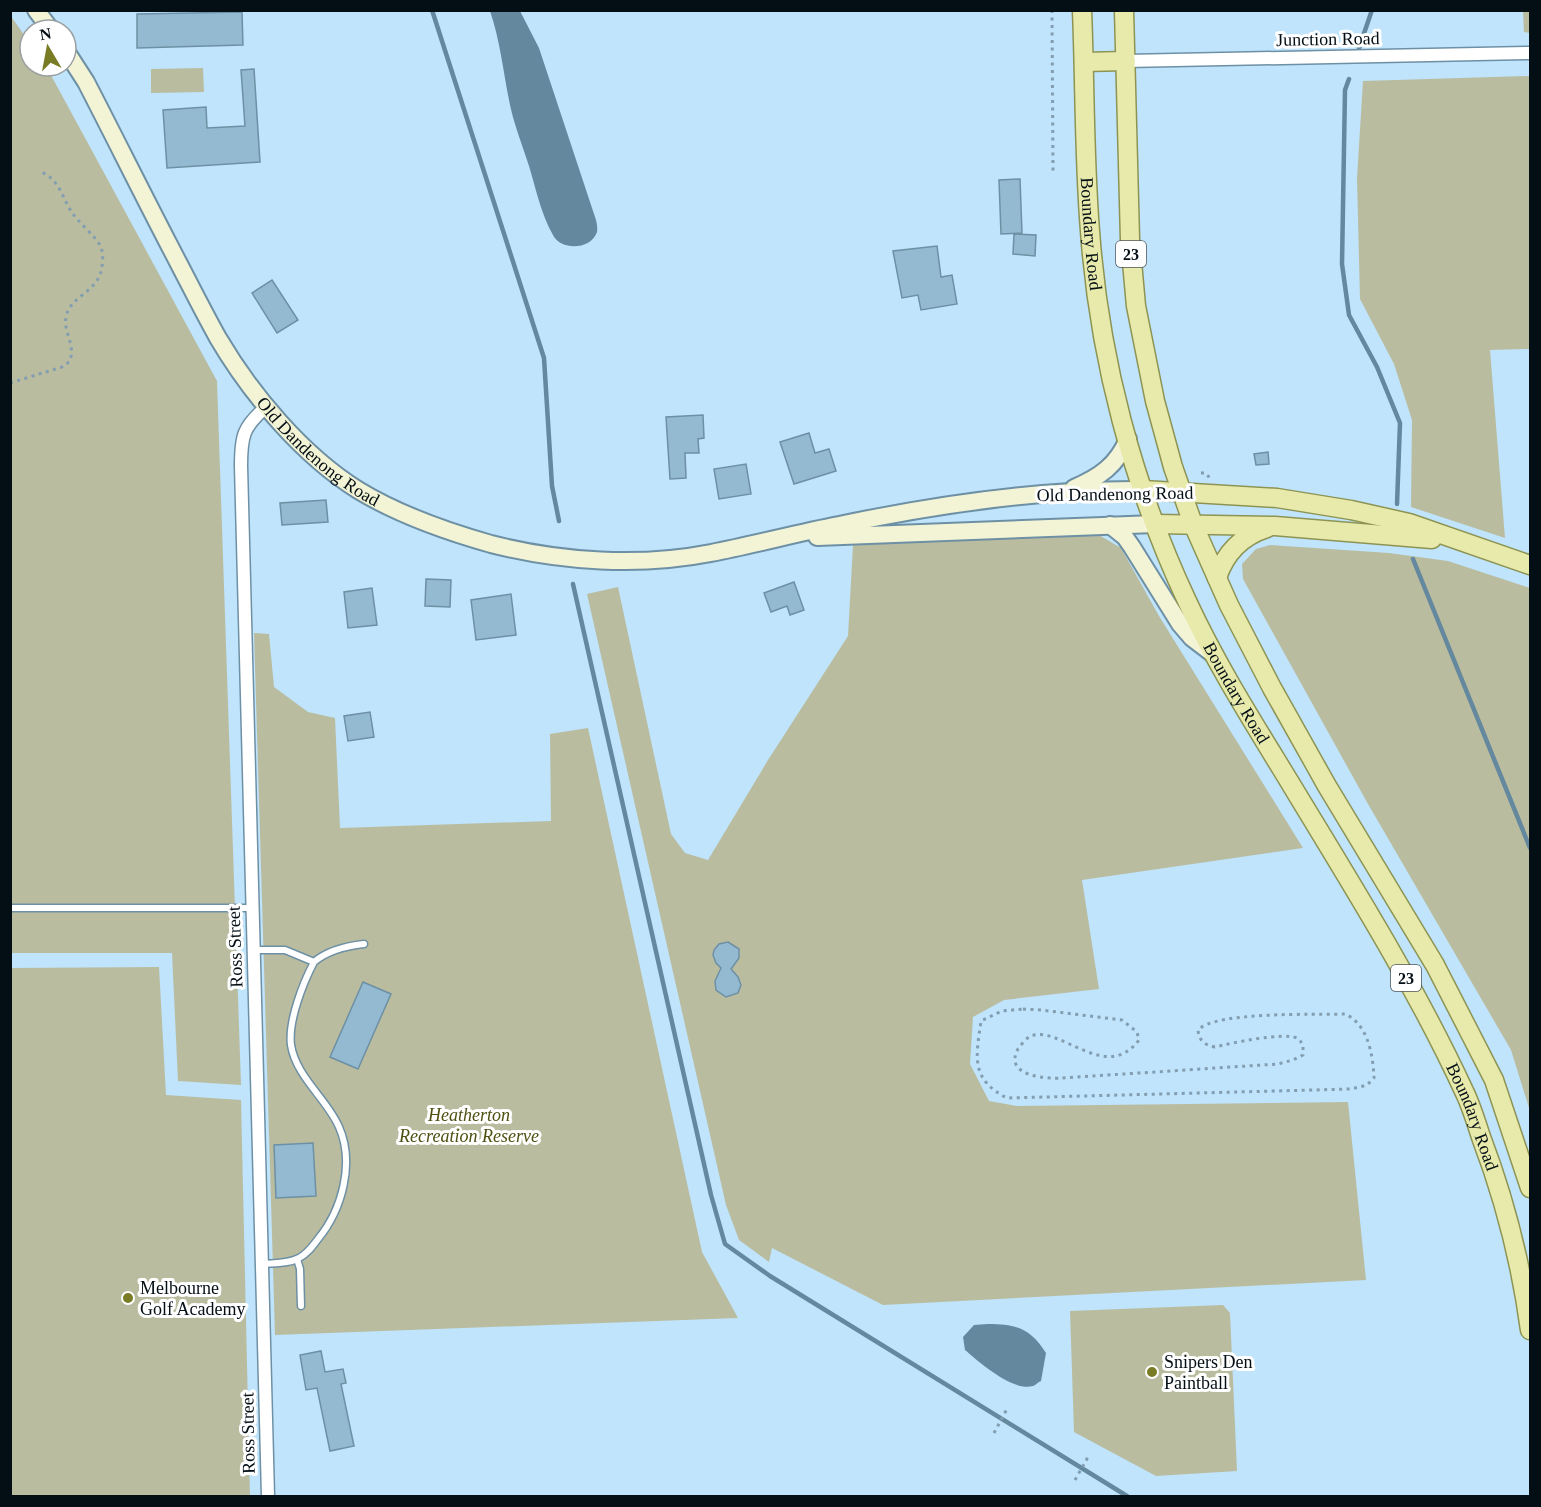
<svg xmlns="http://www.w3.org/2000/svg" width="1541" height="1507" viewBox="0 0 1541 1507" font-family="Georgia,serif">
	<rect width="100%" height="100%" fill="#bfe4fb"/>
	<!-- green -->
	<path fill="#babca0" d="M1523,11h7v22l-6,-1z
		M10,15l20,28v23h16l171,315 24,704 -63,-4 -6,-128h-161z
		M203,68l1,24 -53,1v-24z
		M1530,76v273l-40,1 15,188 -94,-31 1,-87 -18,-56 -34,-65 -3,-121 6,-97z
		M1099,535l22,13 38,68 144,232 -221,32 17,109 -95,11 -31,17 -3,47 19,37 28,5 331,-4 18,178 -483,25 -111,-57 -3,14 -30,-22 -13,-35 -139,-611 31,-7 53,247 14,19 23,7 60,-100 80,-124 5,-91z
		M1270,545l119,8 59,8 82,27v523l-19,-61 -143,-246 -125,-225 -1,-15 14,-15z
		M254,633l15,1 5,53 34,25 27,6 5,110 211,-7 -1,-87 38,-6 114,524 36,66 -463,17z
		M159,967l7,128 75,5 9,396h-239v-528z
		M1223,1305l7,8 7,158 -81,5 -82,-44 -4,-121z"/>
	<!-- water -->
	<path fill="#64889e" d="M490,11h30l19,37 55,166c2,5 4,12 3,18 -6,18 -36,19 -44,3 -12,-21 -17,-46 -24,-69 -7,-22 -16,-44 -20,-66 -6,-30 -9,-60 -19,-89z
		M988,1324c28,0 42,4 58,29l-5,28c-3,1 -5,4 -8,5 -20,6 -54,-24 -68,-36l-2,-13 11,-12z"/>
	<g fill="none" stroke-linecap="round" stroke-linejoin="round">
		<!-- stream -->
		<path stroke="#64889e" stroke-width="4.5" d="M432,10l112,348 8,128 7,35
			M1359,48l13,-38
			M1349,79l-4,11 -3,174 7,51 28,52 23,56 -3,81
			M1413,559l117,289
			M573,584l138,611 14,49 45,32 357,220"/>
	</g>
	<!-- building -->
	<path fill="#94bad1" stroke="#6d90a4" stroke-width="1.5" d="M242,12l1,33 -106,3v-34z
		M254,69l6,93 -93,6 -4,-58 43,-3 1,21 38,-2 -4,-56z
		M1020,179l2,54 -21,1 -2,-54z
		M1014,234l22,1 -1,21 -22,-2z
		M937,246l4,31 11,-2 5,29 -36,6 -3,-15 -16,3 -9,-47z
		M272,280l26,40 -21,13 -25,-40z
		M703,415l1,23 -6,1 1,14h-14l1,25 -16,1 -4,-62z
		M809,433l6,20 14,-4 7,22 -42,13 -14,-42z
		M1268,452l1,12 -13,1 -2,-11z
		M746,464l5,30 -32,5 -5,-30z
		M326,500l2,22 -46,3 -2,-22z
		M426,579l25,1 -1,27 -25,-1z
		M794,582l10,28 -14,5 -3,-9 -16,6 -7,-19z
		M372,588l5,37 -29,3 -4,-36z
		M511,594l5,41 -40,5 -5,-40z
		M370,712l4,25 -26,4 -4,-25z
		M728,942l11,7v9l-8,11 7,8 3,8 -3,8 -12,4 -10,-7 -1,-9 6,-13 -5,-5 -3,-8 1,-5 5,-6z
		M363,982l28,12 -33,75 -28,-12z
		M313,1143l3,53 -40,2 -2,-53z
		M321,1351l4,21 18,-3 3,14 -5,1 13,62 -24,5 -13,-63 -11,2 -6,-35z"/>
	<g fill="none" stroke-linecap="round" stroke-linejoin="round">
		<!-- lane casing -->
		<g stroke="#6e90a5" stroke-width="9">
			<path id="lane" d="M10,908h242
				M254,950h31l29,12
				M297,1259l3,10 1,37
				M263,1264c12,-1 25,0 36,-6 8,-4 13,-11 19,-19 24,-29 37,-76 21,-112 -12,-28 -43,-50 -48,-82 -3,-24 12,-62 23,-83 14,-12 32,-16 50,-18"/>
		</g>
		<!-- street casing -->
		<g stroke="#6e90a5" stroke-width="15">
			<path id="street" d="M1126,61l404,-8
				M266,407c-23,20 -25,29 -25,59l27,1030"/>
		</g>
		<!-- secondary casing -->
		<g stroke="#6e90a5" stroke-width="20">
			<g id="secondary">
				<path d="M36,10l15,20"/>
				<path id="s1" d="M66,51l20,31c31,60 61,121 92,180 13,25 26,51 40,76 33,56 84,117 140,152 41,25 87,41 133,54 70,18 149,23 220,9 43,-8 85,-20 128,-28 100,-21 202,-36 304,-35"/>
				<path d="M1074,488c26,-11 43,-23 54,-49"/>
				<path d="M1110,525l15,12 7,10 48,77 12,14 21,16"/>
				<path d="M817,537l338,-13"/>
			</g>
		</g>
		<!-- primary casing -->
		<g stroke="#8d9453" stroke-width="21">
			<g id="primary">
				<path id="s2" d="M1082,10c3,74 2,148 8,221 9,127 43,255 97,370 29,63 66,121 102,180 61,101 125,202 175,310 7,14 12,31 17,46 24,63 40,126 49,193"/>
				<path d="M1124,10l6,230 6,66 19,95 18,66 20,57 36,81 43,83 55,98 108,179 59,115 36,108"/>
				<path d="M1084,62l42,-1"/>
				<path d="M1143,490l134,8 74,12 58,13 121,42"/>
				<path d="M1155,524l120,2 157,13"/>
				<path d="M1217,578c8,-25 25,-42 50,-50"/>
			</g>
		</g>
		<!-- path -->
		<path stroke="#829eb0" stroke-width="3" stroke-dasharray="3 4.5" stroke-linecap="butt" d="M1052,10l1,161
			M10,383l52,-16 7,-5c8,-16 -6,-29 -3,-45 4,-22 34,-25 36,-51 1,-6 1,-13 -1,-19 -4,-9 -23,-25 -30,-36 -9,-14 -12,-32 -30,-39
			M1201,473h5l5,7
			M1023,1009l18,1 81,10 15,12 2,8c-33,44 -78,-15 -108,-4 -5,2 -10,9 -13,13 -15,27 28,30 44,29l216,-14 15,-4 10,-5v-10c-2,-3 -3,-5 -6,-7 -14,-6 -66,5 -82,9 -10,-2 -16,-6 -17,-17 18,-19 118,-15 147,-16 23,10 28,41 29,64l-7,7 -16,4 -344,9c-37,-19 -31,-41 -26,-77l21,-10z
			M994,1433l14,-26
			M1075,1480l13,-23"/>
		<!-- lane -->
		<use href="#lane" stroke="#fff" stroke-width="6"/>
		<!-- street -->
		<use href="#street" stroke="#fff" stroke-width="12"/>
		<!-- secondary -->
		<use href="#secondary" stroke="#f3f4d5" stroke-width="16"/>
		<!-- primary -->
		<use href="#primary" stroke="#e8eaac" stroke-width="18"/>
	</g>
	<!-- markers -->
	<g fill="#7a7c25" stroke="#fff" stroke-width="2">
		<circle cx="128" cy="1298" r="6"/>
		<circle cx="1152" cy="1372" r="6"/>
	</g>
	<g text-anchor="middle" stroke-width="6" stroke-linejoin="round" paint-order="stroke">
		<!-- shield labels -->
		<g fill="#fff" stroke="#4f565b" stroke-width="1.5">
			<rect x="1116" y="241" width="30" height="26" rx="4.5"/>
			<rect x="1391" y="965" width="30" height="26" rx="4.5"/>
		</g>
		<g font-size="16" font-weight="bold" fill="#030e15">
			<text x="1131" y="260">23</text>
			<text x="1406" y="984">23</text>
		</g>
		<!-- street labels -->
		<g font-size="18" fill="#030e15" stroke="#fff">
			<text transform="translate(1328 39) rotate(-1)" y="6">Junction Road</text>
			<text dy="6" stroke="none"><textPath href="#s2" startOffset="224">Boundary Road</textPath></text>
			<text dy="6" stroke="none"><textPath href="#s1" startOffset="478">Old Dandenong Road</textPath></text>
			<text transform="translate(1115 494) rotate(-1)" y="6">Old Dandenong Road</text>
			<text dy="6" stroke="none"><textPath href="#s2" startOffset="710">Boundary Road</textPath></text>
			<text transform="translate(235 947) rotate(-92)" y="6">Ross Street</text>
			<text dy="6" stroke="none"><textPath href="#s2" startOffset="1196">Boundary Road</textPath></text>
			<text transform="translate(248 1433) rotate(-91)" y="6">Ross Street</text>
		</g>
		<!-- park labels -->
		<g font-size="18" font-style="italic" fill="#4f5012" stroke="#fff">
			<text x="469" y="1121">Heatherton<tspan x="469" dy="21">Recreation Reserve</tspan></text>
		</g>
		<!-- poi labels -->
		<g font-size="18" fill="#030e15" stroke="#fff" text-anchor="start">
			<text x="140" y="1294">Melbourne<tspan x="140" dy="21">Golf Academy</tspan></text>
			<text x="1164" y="1368">Snipers Den<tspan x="1164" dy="21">Paintball</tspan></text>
		</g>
	</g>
	<!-- border -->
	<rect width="1541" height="1507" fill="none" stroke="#030e15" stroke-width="24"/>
	<!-- north arrow -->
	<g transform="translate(48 48) rotate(350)"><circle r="28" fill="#ffffff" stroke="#9a9fa1" stroke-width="1.5"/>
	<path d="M0-4.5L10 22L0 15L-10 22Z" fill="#7a7c25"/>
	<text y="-9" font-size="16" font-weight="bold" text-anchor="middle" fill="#030e15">N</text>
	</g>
</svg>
